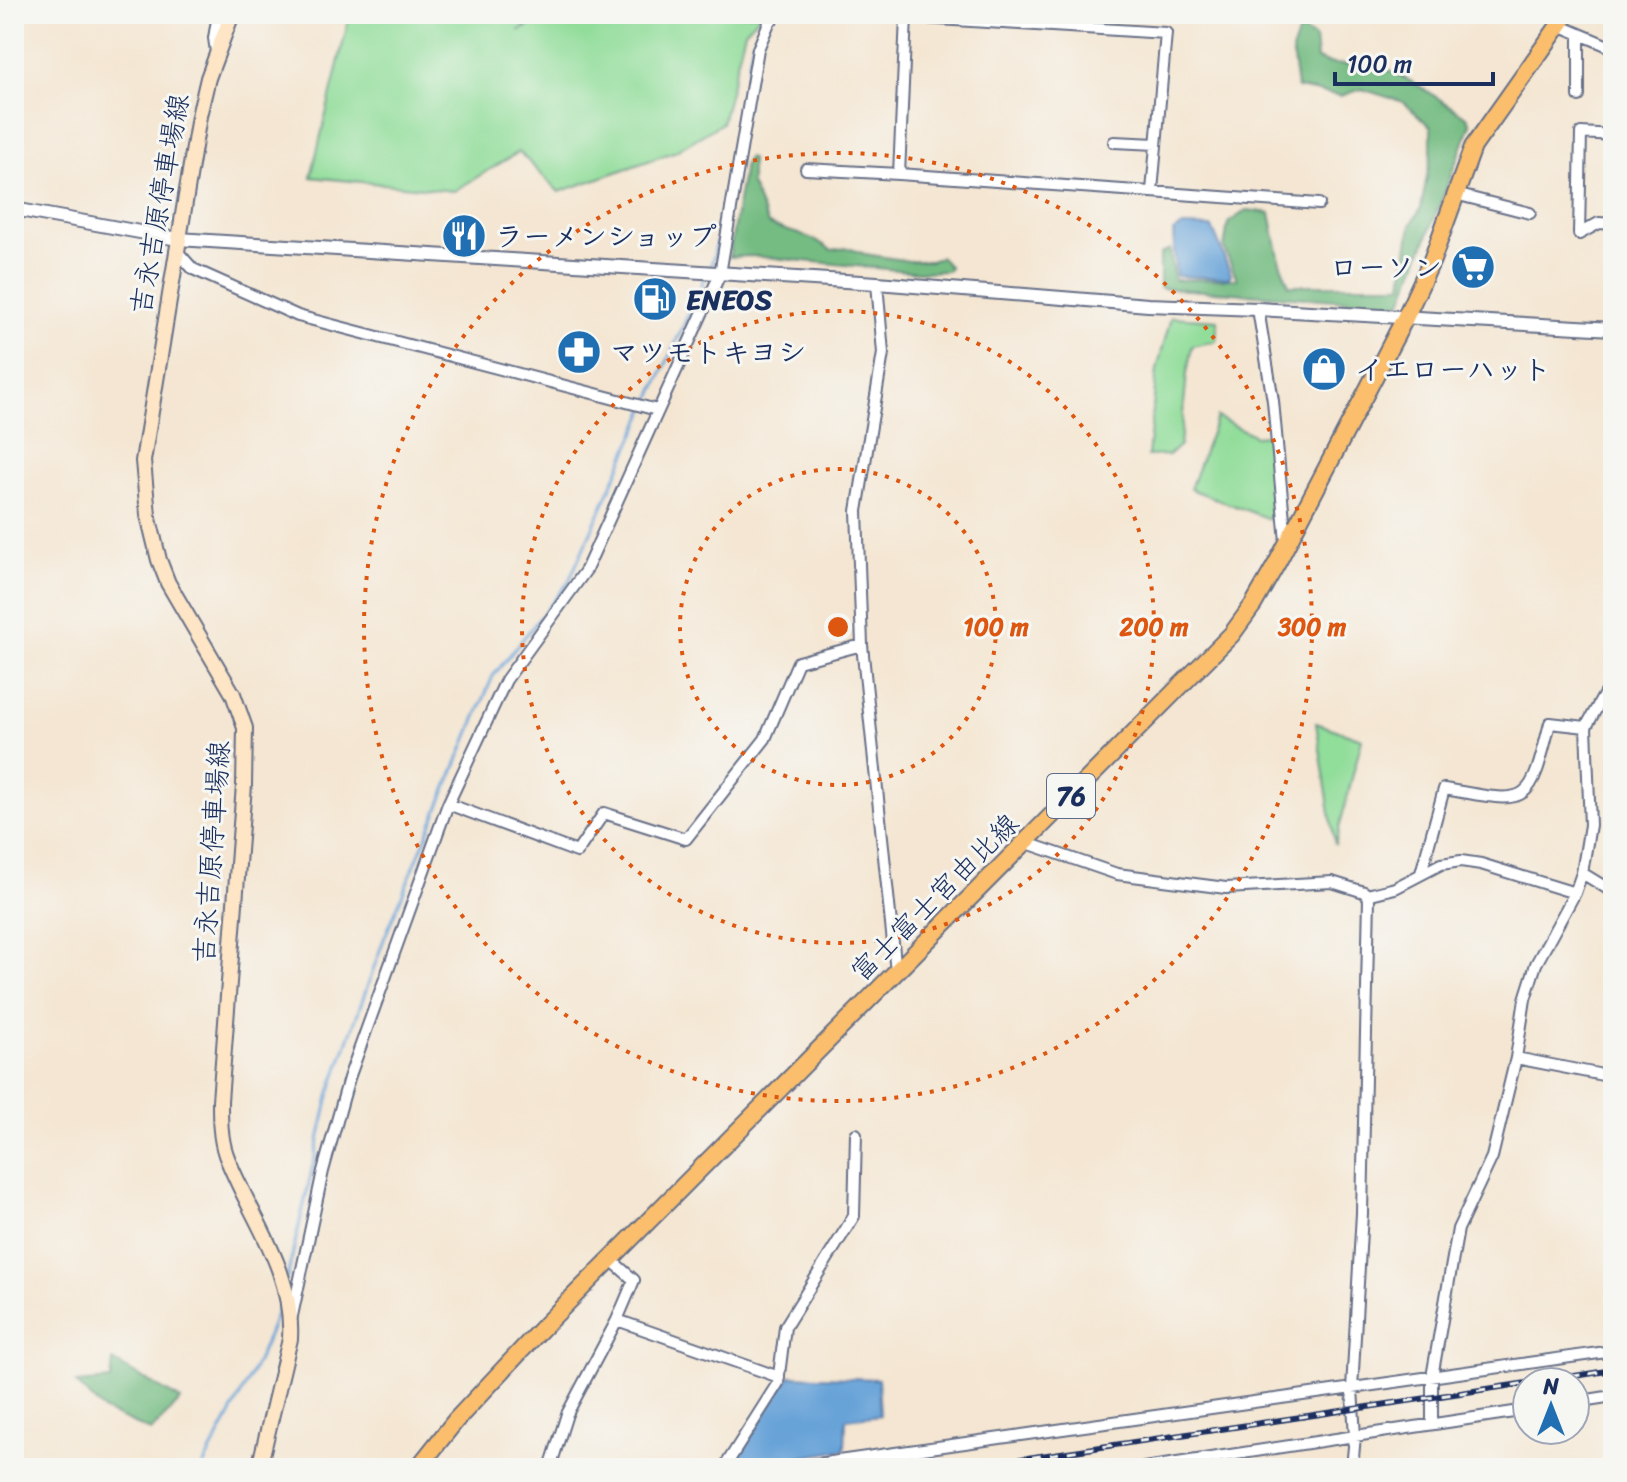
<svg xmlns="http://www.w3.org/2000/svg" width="1627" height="1482" viewBox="0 0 1627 1482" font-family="Sriracha,'Klee One',sans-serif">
	<rect width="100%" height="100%" fill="#f6f6f2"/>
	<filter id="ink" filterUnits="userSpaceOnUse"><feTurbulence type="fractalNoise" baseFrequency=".0125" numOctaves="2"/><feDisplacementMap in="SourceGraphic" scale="16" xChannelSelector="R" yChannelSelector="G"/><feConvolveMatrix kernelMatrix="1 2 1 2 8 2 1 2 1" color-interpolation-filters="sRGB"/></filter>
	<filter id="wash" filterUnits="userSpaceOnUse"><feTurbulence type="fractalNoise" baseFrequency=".006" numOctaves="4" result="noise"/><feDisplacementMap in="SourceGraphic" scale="32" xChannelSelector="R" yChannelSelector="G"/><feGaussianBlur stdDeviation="1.8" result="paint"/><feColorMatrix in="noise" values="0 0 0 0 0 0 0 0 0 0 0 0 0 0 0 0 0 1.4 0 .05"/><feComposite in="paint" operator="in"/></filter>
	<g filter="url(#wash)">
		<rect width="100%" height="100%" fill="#f4e6d2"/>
		<!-- green -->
		<path fill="#91dd9a" stroke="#56867c" stroke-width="2" d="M350,14h194l-26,17 38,-17h205l-16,17 -23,92 -48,29 -115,40 -40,-40 -65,39 -143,-14z
			M1171,317l47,3 -2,21 -24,5 -5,27 -7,72 -11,10 -21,1 9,-87z
			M1217,417l38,19 12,-1 10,87 -87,-33z
			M1316,723l46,16 -27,106z"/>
		<!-- forest -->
		<path fill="#74bc82" stroke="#487670" stroke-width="2" d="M1300,29l15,9 2,21c19,10 41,2 62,8 31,10 60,33 88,50l4,7 -69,177 -7,3 -235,-16v-34l10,-5 4,31 63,-1 -13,-31 4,-25 19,-13 23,3 10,49 9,23h113l9,-60 10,-17 10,-53v-28l-28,-25 -41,-13 -21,7 -44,-8 -5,-37z
			M748,157l3,2v25l17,40c22,9 45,11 63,26l17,-2 17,6 44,7h22l10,-4 9,11 -3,3 -29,1 -166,-16 -23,1 15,-92z
			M113,1361l68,39 -30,31 -47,-20 -28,-28 35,-3z"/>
		<!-- water -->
		<path fill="#67a3d8" stroke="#41699b" stroke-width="2" d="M1183,226l28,1c6,7 14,35 20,47l-2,4 -53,-2 -3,-44z
			M790,1376l88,3 2,36 -34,4 -1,31 -109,18 -2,-4z"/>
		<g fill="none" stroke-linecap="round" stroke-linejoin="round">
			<!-- stream -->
			<path stroke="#67a3d8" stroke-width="3" d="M710,267l4,-11 39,-215 13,-27
				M287,1278l43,-186 54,-153 109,-263 75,-93 137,-306
				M202,1468c28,-54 61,-108 78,-167"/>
		</g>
	</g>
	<g filter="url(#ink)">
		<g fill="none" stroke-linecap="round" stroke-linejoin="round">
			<!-- minor casing -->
			<g stroke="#676f87" stroke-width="14">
				<path id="minor" d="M1561,26l52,22
					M1579,34v62
					M216,52l-2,-14 4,-24
					M1613,135l-32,-2 -2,101 20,-11 14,1
					M1114,142l42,2
					M806,169l93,5
					M1152,191l14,-158 -260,-16 -7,157 420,30
					M1455,194l75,19
					M176,250l17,19 105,47 359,94
					M877,283l6,70 -26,158 5,134 34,327
					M1258,309l15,92 13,140
					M448,804l129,48 27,-39 82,26 79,-100 33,-77 64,-17
					M1024,842l93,32 109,14 106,-6 32,10 5,6 -7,315 -10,176 3,47 -3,32
					M1421,873l23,-84c86,15 85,19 106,-66l36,4
					M1582,873l31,19
					M1367,895l28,-7 46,-24 20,-3 20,3 94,29
					M1516,1058l97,19
					M610,1259l24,21 -17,40 162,57
					M292,1316l31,-145 26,-93 99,-274 58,-124 80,-110 134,-296 38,-225 11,-26 8,-9
					M1575,1402l38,-6
					M1432,1423v-46l26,-148 34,-72 24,-99 9,-59 11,-35 39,-71 7,-20 8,-48 -4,-98 27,-48
					M550,1468l17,-54 50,-94
					M724,1468l54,-85 7,-56 69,-111 2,-82
					M789,1468l824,-117
					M1144,1468l383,-58"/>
			</g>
			<!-- tertiary casing -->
			<g stroke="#676f87" stroke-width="16">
				<path id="tertiary" d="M14,209l164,30 699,44 271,22 110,4 355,20"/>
			</g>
			<!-- secondary casing -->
			<g stroke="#676f87" stroke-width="18">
				<path id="secondary" d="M232,14l-24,64 -9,38 -56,345 5,54 11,45 9,23 65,111 12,34 -1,57 -24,316c0,18 0,37 6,54 24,63 68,113 64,184l-31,129"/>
			</g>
			<!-- primary casing -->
			<g stroke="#676f87" stroke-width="20">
				<path id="primary" d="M418,1468l38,-48 89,-95 687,-691 21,-29 24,-42 128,-245 27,-58 41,-113 94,-133"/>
			</g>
			<!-- minor -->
			<use href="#minor" stroke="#fff" stroke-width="10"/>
			<!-- tertiary -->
			<use href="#tertiary" stroke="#fff" stroke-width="12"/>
			<!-- secondary -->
			<use href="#secondary" stroke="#fde5c5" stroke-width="14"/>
			<!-- primary -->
			<use href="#primary" stroke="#fabe6d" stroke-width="16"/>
			<!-- rail casing -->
			<g stroke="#1b2f5e" stroke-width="6">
				<path id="rail" d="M1536,1382l77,-12
					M961,1468l566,-85"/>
			</g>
			<!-- rail -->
			<use href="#rail" stroke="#f6f6f2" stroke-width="3" stroke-dasharray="9" stroke-linecap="butt"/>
		</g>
	</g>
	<!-- distance rings -->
	<g fill="none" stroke="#de5710" stroke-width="4" stroke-dasharray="4 8">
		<circle cx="838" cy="627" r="158"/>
		<circle cx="838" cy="627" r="316"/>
		<circle cx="838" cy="627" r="474"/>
	</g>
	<!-- icons -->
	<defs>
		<g id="restaurant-disc" transform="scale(2.3)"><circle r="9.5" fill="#1f6fb2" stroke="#f6f6f2"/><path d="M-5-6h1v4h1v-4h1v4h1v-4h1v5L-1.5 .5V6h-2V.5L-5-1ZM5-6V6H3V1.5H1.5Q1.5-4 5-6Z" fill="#fff"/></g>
		<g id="supermarket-disc" transform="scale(2.3)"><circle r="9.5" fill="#1f6fb2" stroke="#f6f6f2"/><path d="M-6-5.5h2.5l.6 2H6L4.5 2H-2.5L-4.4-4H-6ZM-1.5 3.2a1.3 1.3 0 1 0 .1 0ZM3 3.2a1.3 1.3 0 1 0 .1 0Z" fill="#fff"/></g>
		<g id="fuel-disc" transform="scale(2.3)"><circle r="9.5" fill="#1f6fb2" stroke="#f6f6f2"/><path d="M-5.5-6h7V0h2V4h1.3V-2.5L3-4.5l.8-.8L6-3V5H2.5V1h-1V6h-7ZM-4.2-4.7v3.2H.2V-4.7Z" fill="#fff"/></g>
		<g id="pharmacy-disc" transform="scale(2.3)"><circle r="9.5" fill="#1f6fb2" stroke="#f6f6f2"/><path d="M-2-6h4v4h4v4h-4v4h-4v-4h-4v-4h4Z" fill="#fff"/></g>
		<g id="shop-disc" transform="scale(2.3)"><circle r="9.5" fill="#1f6fb2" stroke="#f6f6f2"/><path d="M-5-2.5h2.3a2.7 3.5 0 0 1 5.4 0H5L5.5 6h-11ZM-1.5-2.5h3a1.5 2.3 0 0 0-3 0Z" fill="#fff"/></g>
	</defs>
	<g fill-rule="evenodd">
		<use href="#restaurant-disc" x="464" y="236"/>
		<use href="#supermarket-disc" x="1473" y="267"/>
		<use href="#fuel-disc" x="655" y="299"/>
		<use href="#pharmacy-disc" x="579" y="352"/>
		<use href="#shop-disc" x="1324" y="369"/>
	</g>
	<g text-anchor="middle" stroke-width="6" stroke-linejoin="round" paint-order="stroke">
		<!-- shield labels -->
		<rect fill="#f6f6f2" stroke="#5d6b8a" stroke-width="2" x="1047" y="774" width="48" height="44" rx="6"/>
		<g font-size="26" font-weight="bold" fill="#1b2f5e">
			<text x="1071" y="805">76</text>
		</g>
		<!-- street labels -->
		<g font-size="28" fill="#1b2f5e" stroke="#f6f6f2">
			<text transform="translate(159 204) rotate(-80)" y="10">吉永吉原停車場線</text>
			<text transform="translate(211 852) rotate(-86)" y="10">吉永吉原停車場線</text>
			<text transform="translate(934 897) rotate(-45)" y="10">富士富士宮由比線</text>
		</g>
		<!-- poi labels -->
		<g font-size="28" font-weight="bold" fill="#1b2f5e" stroke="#f6f6f2" text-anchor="start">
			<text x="495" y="246">ラーメンショップ</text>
			<text x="1442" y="277" text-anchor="end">ローソン</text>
			<text x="686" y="309">ENEOS</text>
			<text x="610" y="362">マツモトキヨシ</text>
			<text x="1355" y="379">イエローハット</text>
		</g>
	</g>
	<circle cx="838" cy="627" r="12" fill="#de5710" stroke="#f6f6f2" stroke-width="4"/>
	<g font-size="24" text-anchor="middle" font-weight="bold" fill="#de5710" stroke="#f6f6f2" stroke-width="6" stroke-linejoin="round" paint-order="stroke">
		<text x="996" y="635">100 m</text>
		<text x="1154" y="635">200 m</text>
		<text x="1312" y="635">300 m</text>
	</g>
	<!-- margin -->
	<rect width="1627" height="1482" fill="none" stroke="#f6f6f2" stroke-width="48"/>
	<!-- north arrow -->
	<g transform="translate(1551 1406)"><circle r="38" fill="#f6f6f2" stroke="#9ea6b7" stroke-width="2"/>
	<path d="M0-6L14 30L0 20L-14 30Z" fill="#1f6fb2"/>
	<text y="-12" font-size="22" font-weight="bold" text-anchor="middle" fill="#1b2f5e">N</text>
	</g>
	<!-- scale -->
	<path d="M1335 72v12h158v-12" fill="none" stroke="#1b2f5e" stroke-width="4"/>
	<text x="1347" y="72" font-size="24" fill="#1b2f5e" stroke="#f6f6f2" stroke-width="6" paint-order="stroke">100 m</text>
</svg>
